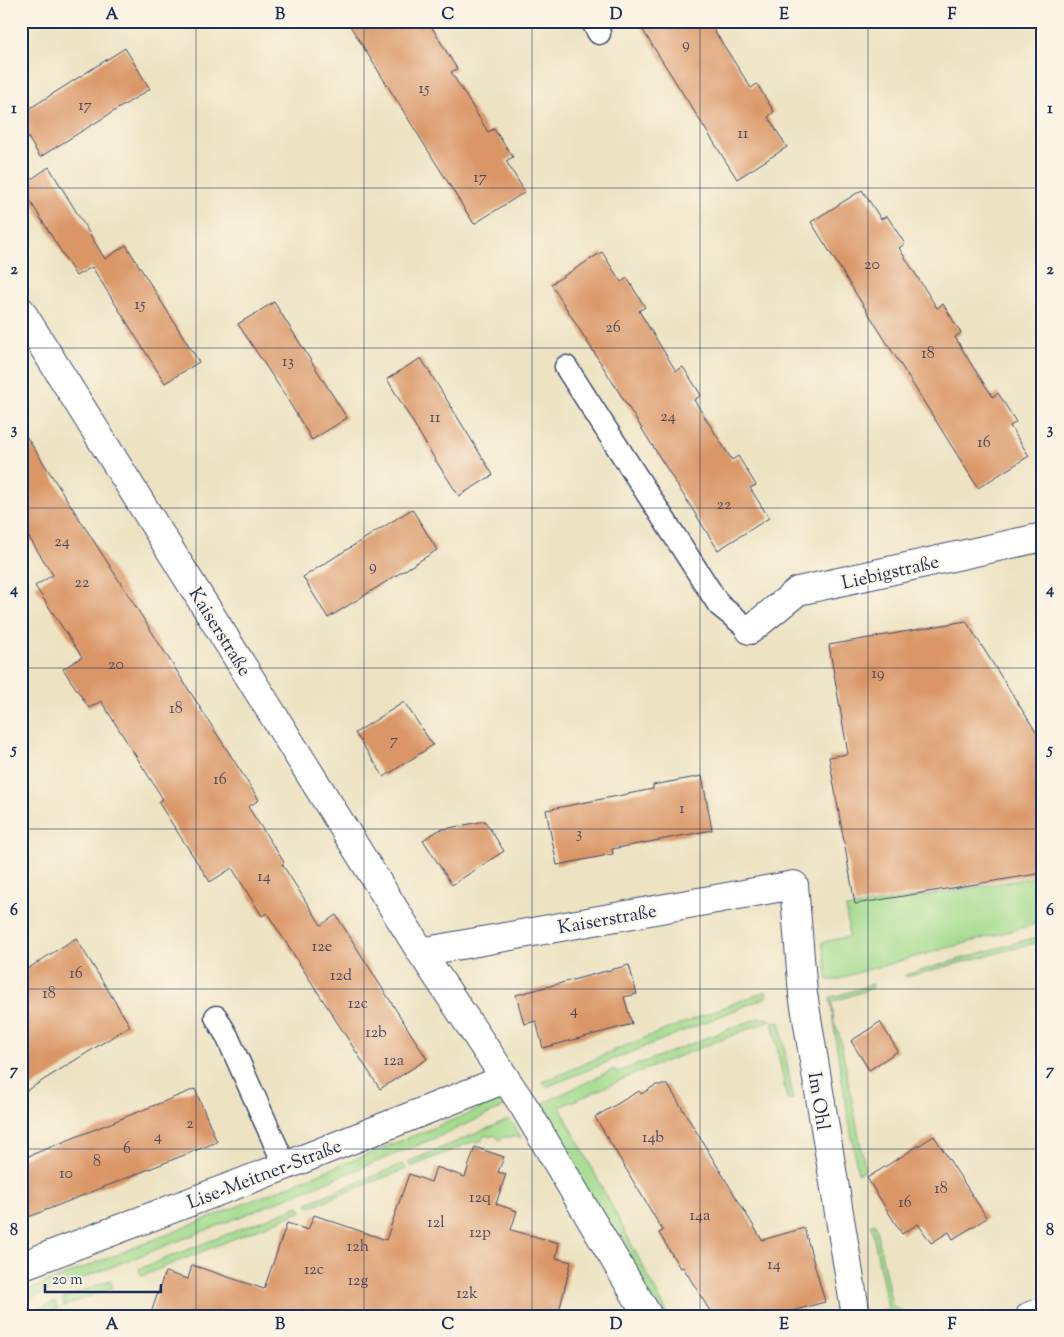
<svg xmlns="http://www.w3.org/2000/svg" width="1064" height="1337" viewBox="0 0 1064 1337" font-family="'Sorts Mill Goudy',serif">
	<rect width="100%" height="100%" fill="#fcf5e5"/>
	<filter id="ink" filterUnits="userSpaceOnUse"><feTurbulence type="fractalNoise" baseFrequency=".02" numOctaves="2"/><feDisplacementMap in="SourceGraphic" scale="10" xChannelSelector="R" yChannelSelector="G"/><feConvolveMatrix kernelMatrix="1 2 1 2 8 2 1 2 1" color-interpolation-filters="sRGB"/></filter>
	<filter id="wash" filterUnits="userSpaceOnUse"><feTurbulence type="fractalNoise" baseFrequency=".0096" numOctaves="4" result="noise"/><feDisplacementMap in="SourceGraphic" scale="20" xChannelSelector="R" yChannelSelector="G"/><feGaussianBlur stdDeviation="1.12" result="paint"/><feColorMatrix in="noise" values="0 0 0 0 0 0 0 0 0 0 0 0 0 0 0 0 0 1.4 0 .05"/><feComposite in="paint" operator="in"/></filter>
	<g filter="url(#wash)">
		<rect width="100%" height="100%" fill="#ede3c3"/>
		<!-- green -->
		<path fill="#a3db8d" stroke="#5f8576" d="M1043,876v46l-180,49 -27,9h-8l-6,-38 27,-5 -3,-29z
			M1043,935v6l-137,36 -1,-2z
			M873,984v4l-41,14 2,22 5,9 26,136 -7,5 -20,-118 -8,-59 7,-1z
			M766,991l1,6 -221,90 -3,-5 86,-38z
			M760,1018h7l4,2 -127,50 -84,37 109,209h-13l-121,-209 79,-38 2,4 126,-49z
			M772,1021l8,1 13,77 -6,1z
			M514,1092l6,8 -80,36 -203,82 -216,84v-9l457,-183v-1l24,-10z
			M510,1119l11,18h-18l-4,3 -5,-5 -4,2 -5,-2 -3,5 -6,3 -2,-2 -63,26 -3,-5z
			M403,1164l3,5 -97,38 -2,-4z
			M299,1206l3,5 -160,65 -3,-7z
			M875,1223l17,82 15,10 2,-1v2h-36l15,-8 -17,-84z
			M110,1280l3,7 -48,19 -3,-7z
			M55,1302l2,7 -17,7h-19z"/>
		<g id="blocks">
			<!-- building -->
			<path fill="#da9666" d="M347,21h81l29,48 -6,3 37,60 6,-3 19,28 -7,4 19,31 -51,32z
				M637,21h71l43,67 6,-4 17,28 -6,5 19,30 -50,32z
				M125,48l25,41 -110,68 -19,-31v-12z
				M49,167l56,92 21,-14 73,117 -34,21 -73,-116 -16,9 -55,-90z
				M862,190l19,29 6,-3 18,28 -6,4 38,60 6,-4 18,29 -6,4 18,30 20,30 5,-4 18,29 -6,4 19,30 -51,32 -167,-266z
				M602,252l19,30 6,-4 18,29 -6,4 37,60 7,-4 18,28 -7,5 38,60 6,-4 18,29 -6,3 19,30 -51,32 -167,-266z
				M274,302l73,116 -35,22 -29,-48 -45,-68z
				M421,358l72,117 -34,21 -23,-35 -49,-82z
				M21,428l92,143 146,229 -11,7 36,55 -2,2 39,61 15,-10 91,144 -47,30 -113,-176 -5,3 -30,-48 -22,14 -52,-80 5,-3 -62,-98 -12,7 -26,-39 19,-12 -47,-71 18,-11 -32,-50z
				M412,509l25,41 -109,68 -25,-41z
				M966,621l77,122v130l-188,31 -26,-147 19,-3 -19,-109z
				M404,702l29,43 -49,32 -29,-44z
				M702,776l10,54 -100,19 1,5 -56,11 -11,-55 107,-21v-4z
				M485,821l19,30 -52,34 -29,-45 16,-10z
				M76,938l54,88 -109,68v-121z
				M629,965l8,29 -13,3 8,27 -89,24 -7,-27 -12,3 -8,-29z
				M880,1022l18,29 -29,19 -18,-29z
				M656,1085h12l94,155 42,-12 21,74 -51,14h-61l-30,-49 -3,1 -21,-35 4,-2 -68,-114 44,-26 2,3z
				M195,1089l22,53 -196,78v-61z
				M934,1136l53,82 -34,21 -4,-7 -18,11 -13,-19 -16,10 -35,-56z
				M475,1147l29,10 -6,15 8,2 -10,30 21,7 -6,19 48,13 -3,15 15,4 -13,54h-408l15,-44 23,7 4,-14 72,24 23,-66 21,7 6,-15 72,25 23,-66 22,8 5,-15 29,10z"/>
		</g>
	</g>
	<g filter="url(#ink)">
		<use href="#blocks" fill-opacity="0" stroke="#3a4a6d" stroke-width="1"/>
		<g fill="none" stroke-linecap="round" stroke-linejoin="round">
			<!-- service casing -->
			<g stroke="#3a4a6d" stroke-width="25">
				<path id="service" d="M592,21l7,12
					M566,367l153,238 31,25
					M216,1017l11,19 58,130"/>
			</g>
			<!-- minor casing -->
			<g stroke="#3a4a6d" stroke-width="30">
				<path id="minor" d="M21,311l400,641 104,156 123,208
					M750,630l48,-39 245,-54
					M421,952l373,-67 9,109 53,322
					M21,1266l264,-100 220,-87
					M1030,1316l13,-4"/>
			</g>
			<!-- service -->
			<use href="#service" stroke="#fff" stroke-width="22"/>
			<!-- minor -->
			<use href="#minor" stroke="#fff" stroke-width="28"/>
		</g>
	</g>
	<!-- grid -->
	<path fill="none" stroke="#1b2f5e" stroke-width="1" stroke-opacity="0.55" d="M196,21v1295M364,21v1295M532,21v1295M700,21v1295M868,21v1295M21,188h1022M21,348h1022M21,508h1022M21,668h1022M21,829h1022M21,989h1022M21,1149h1022"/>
	<g text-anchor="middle" stroke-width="4" stroke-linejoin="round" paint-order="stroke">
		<!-- number labels -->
		<g font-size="16" fill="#4b4960">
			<text x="686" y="49">9</text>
			<text x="424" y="93">15</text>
			<text x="85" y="110">17</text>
			<text x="743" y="138">11</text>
			<text x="480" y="182">17</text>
			<text x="872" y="269">20</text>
			<text x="140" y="309">15</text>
			<text x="613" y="332">26</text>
			<text x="928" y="358">18</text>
			<text x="288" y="366">13</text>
			<text x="668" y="421">24</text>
			<text x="435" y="422">11</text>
			<text x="984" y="447">16</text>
			<text x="724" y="509">22</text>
			<text x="62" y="546">24</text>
			<text x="373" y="571">9</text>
			<text x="82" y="587">22</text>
			<text x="116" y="669">20</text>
			<text x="878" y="678">19</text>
			<text x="176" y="713">18</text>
			<text x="394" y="745">7</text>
			<text x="220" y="784">16</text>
			<text x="682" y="813">1</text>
			<text x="579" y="838">3</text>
			<text x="264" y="881">14</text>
			<text x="322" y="951">12e</text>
			<text x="76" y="978">16</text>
			<text x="341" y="980">12d</text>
			<text x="49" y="998">18</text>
			<text x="358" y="1008">12c</text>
			<text x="574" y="1015">4</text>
			<text x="376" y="1037">12b</text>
			<text x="394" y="1065">12a</text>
			<text x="190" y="1128">2</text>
			<text x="158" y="1141">4</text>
			<text x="653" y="1142">14b</text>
			<text x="127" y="1153">6</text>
			<text x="97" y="1166">8</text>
			<text x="66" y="1178">10</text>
			<text x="941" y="1193">18</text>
			<text x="480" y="1202">12q</text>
			<text x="905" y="1207">16</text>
			<text x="700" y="1220">14a</text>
			<text x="436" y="1227">12l</text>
			<text x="480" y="1237">12p</text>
			<text x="358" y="1251">12h</text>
			<text x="774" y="1269">14</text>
			<text x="314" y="1274">12c</text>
			<text x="358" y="1285">12g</text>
			<text x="467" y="1298">12k</text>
		</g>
		<!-- street labels -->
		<g font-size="19" fill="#1b2f5e" stroke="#fcf5e5">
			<text transform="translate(890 571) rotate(-13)" y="7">Liebigstraße</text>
			<text transform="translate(221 631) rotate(58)" y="7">Kaiserstraße</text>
			<text transform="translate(607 918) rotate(-10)" y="7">Kaiserstraße</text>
			<text transform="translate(820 1101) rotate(81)" y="7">Im Ohl</text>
			<text transform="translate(264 1173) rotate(-21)" y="7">Lise-Meitner-Straße</text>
		</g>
	</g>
	<!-- margin -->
	<rect width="1064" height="1337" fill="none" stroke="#fcf5e5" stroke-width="55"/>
	<!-- scale -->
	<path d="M45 1284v8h116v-8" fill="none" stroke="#1b2f5e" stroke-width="2.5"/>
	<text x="52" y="1284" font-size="15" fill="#1b2f5e" stroke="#fcf5e5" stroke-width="4" paint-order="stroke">20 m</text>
	<rect x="28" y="28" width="1008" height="1282" fill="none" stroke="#1b2f5e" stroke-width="2"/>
	<g font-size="16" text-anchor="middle" font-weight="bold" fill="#1b2f5e">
		<text x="112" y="19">A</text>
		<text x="280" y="19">B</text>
		<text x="448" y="19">C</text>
		<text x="616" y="19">D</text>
		<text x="784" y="19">E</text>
		<text x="952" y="19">F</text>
		<text x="14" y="113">1</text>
		<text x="1050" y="113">1</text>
		<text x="14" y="274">2</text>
		<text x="1050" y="274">2</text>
		<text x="14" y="434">3</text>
		<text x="1050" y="434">3</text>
		<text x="14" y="594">4</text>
		<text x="1050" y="594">4</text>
		<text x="14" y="754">5</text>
		<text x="1050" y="754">5</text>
		<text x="14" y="915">6</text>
		<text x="1050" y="915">6</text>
		<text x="14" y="1075">7</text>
		<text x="1050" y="1075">7</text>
		<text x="14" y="1235">8</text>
		<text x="1050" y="1235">8</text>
		<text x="112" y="1329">A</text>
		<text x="280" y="1329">B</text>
		<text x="448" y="1329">C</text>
		<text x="616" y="1329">D</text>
		<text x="784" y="1329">E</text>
		<text x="952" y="1329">F</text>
	</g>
</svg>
